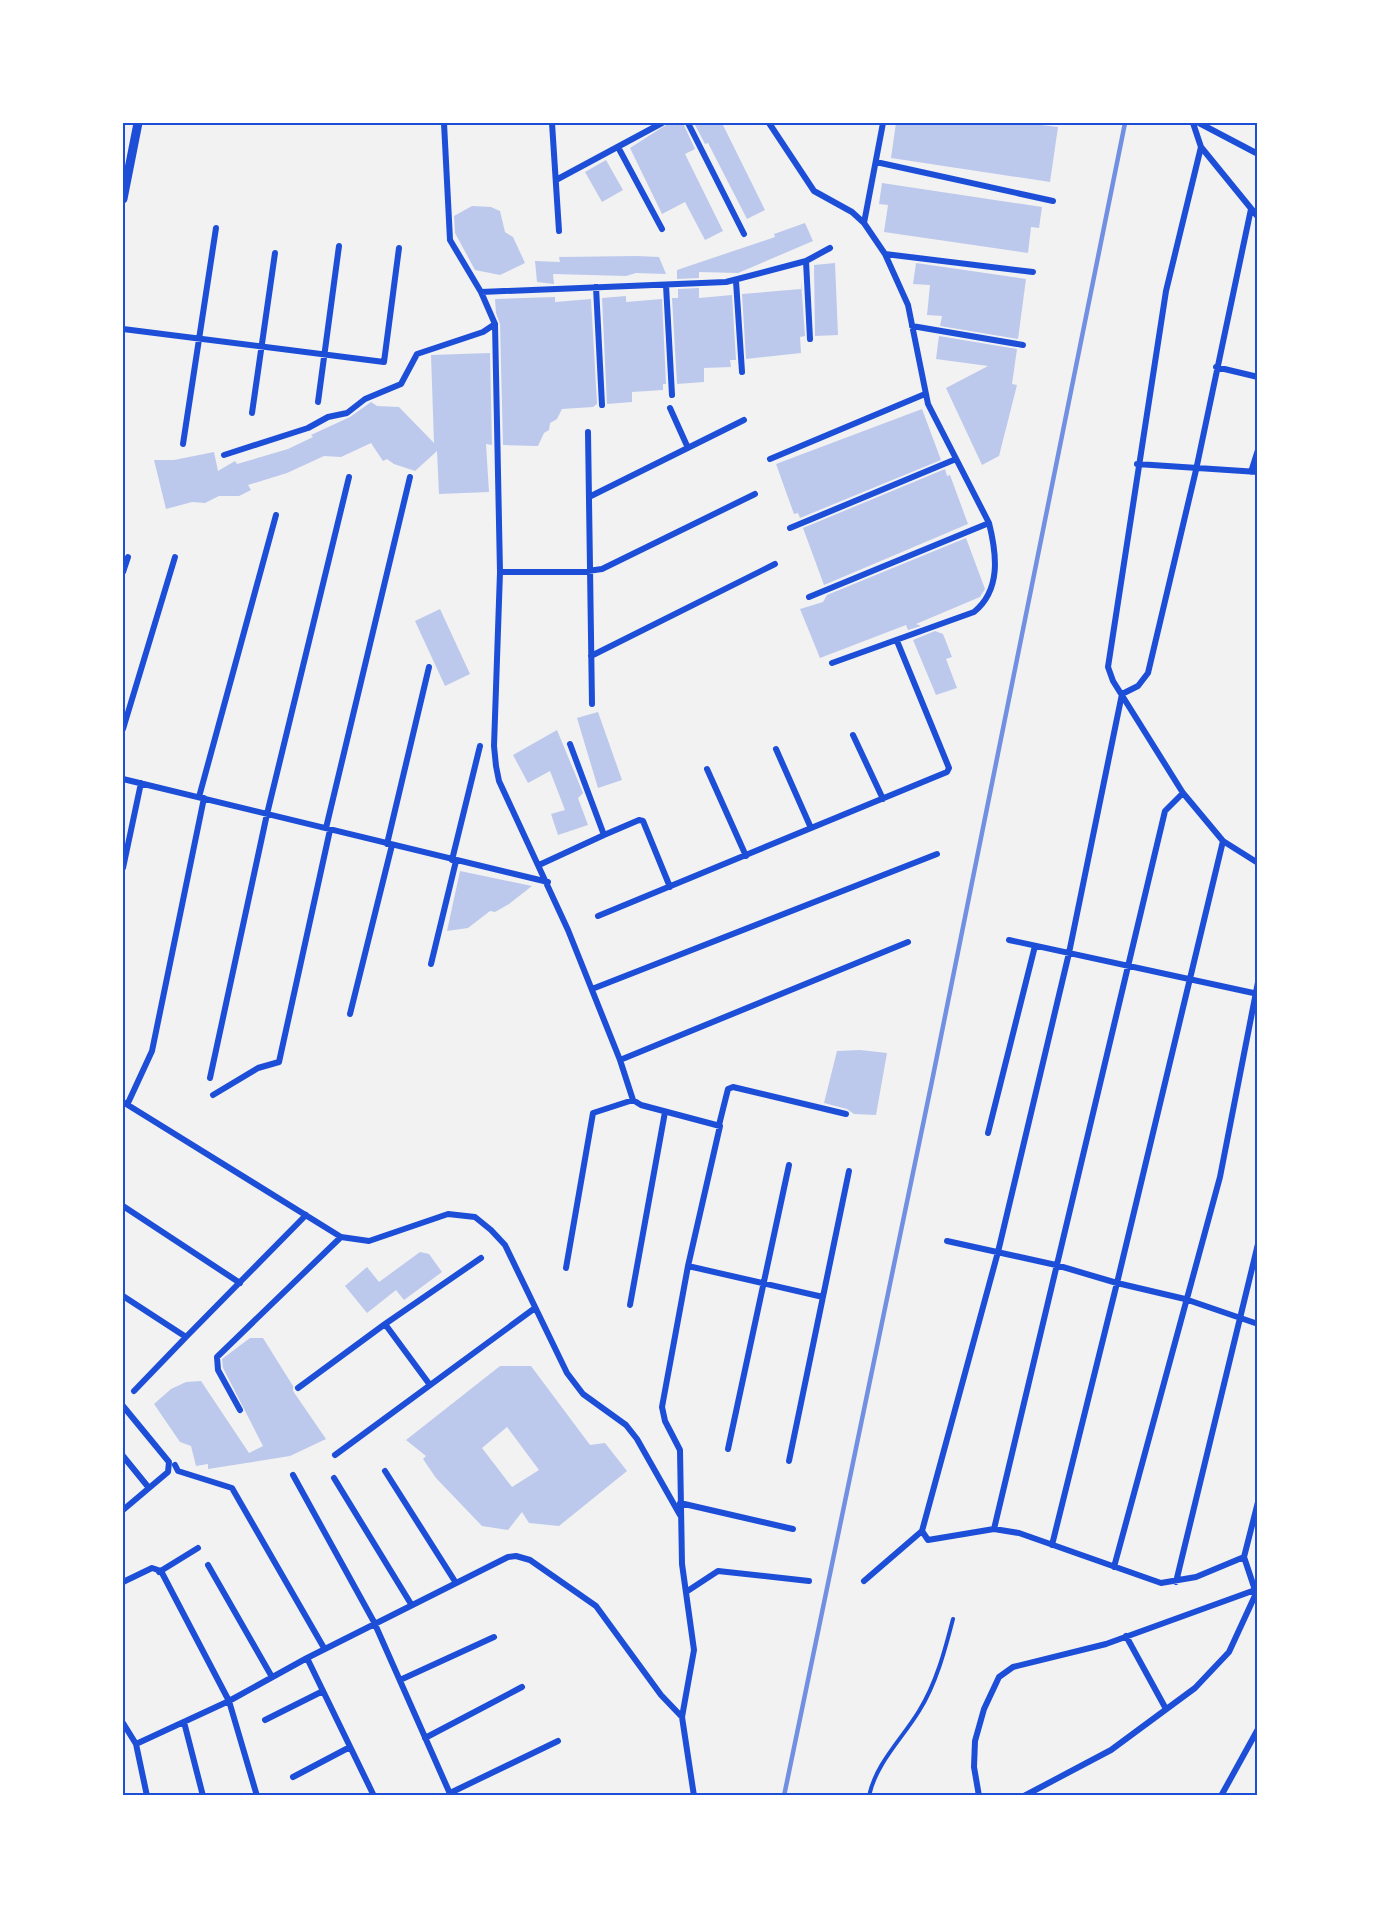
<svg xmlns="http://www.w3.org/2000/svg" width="1381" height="1919" viewBox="0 0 1381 1919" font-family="'Alegreya Sans',sans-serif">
	<rect width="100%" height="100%" fill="#f2f2f2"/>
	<!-- building -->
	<path fill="#bdc9ec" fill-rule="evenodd" d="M669,123h14l12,26 -10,5 38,77 -18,9 -20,-38 -23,12 -32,-66z
		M694,123h28l43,87 -18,9 -39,-76 -3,1z
		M896,123h128l34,4 -8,55 -159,-24z
		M606,160l17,30 -21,12 -17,-30z
		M882,183l160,24 -3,21 -8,-1 -3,26 -144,-21 4,-27 -9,-1z
		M472,206l19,1 9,4 5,21 8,5 12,26 -25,12 -25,-5 -20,-37 -1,-17z
		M805,223l8,18 -75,32 -39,-1v6l-22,1v-9l98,-33 -1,-3z
		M637,256l22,1 7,17 -30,-1 -10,3 -73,-2 1,10 -17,-2 -2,-21 25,1 -1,-5z
		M835,263l3,72 -23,1 -1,-71z
		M916,263l110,16 -8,60 -78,-13 2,-10 -15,-1 3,-30 -17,-1z
		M801,281l4,55 -5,1 1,16 -55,6 -4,-65 59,-5z
		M699,288v10l33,-3 4,65h-6l1,7 -27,1v14l-27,2 -5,-86h6v-9z
		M626,296v6l36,-3 4,85h-3v6l-31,2v10l-25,2 -5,-106z
		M555,297v5l36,-3 6,105 -4,3 -31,2 -5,10 -7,4 -1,7 -5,3 -6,13 -35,-1 -3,-121 -4,-11 -1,-14z
		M939,336l78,13 -5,35 5,1 -18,71 -17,9 -36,-77 42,-22 -52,-7z
		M490,353l2,92 -6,-1 3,48 -50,2 -2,-43 -22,20 -21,-7 -7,-5 -4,2 -12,-18 -30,14 -17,-1 -37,17 -39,12 3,5 -12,6h-20l-14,7 -13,-1 -26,7 -12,-49h20l40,-8 4,19 17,-10 2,3 51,-15 25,-12 -2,-2 39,-18 21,-15 6,4 22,1 35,36 -3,-88z
		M922,409l19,51 -141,58 -2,-5 -4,1 -18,-50z
		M945,469l2,7 3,-1 18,49 -144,61 -21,-57z
		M966,538l19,51 -5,8 -64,27 5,2 -13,4 -2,-5 -86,33 -20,-49 23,-7 4,-7z
		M440,609l30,65 -25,12 -30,-65z
		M935,631l8,3 9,23 -6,2 11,29 -21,7 -23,-55z
		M598,712l24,68 -24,8 -21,-70z
		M557,730l26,63 -5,5 10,27 -30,10 -7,-21 14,-4 -15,-39 -22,12 -15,-28z
		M460,871l72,15 -23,18 -14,8 -5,-1 -22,17 -21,3z
		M860,1050l27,3 -11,62 -22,-1 -7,-5 -23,-6 13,-52z
		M420,1252l9,2 13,18 -38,28 -8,-10 -29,23 -22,-27 22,-19 12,15z
		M250,1338h13l30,48v5l33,48 -36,17 -82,13v-5l-12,2 -5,-20 -11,-4 -26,-38 17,-15 15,-7 15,-1 48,72 14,-7 -40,-78 -1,-9z
		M500,1366h31l59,79 15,-2 22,28 -68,55 -30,-3 -7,-11 -14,18 -26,-4 -46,-48 -13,-19 3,-3 -20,-16zM507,1427l32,43 -27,17 -30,-39z"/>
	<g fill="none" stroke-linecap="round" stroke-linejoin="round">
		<!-- service -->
		<path stroke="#1d4ed8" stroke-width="4" d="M869,1796c7,-33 33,-57 50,-85 17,-27 26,-61 34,-92"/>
		<!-- minor -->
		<path stroke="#1d4ed8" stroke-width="6" d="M444,123l6,117 31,52 14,32 5,248 -6,174 2,20 3,15 69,149 52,130 13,40 8,5 79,21 -32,140 -26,141 3,14 15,29 2,114 12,86 -12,67 12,79
			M552,123l7,108
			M688,123l56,111
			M769,123l45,68 38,21 12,11 21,31 23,51 20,99 61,119c8,32 12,67 -15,89l-142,51
			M1193,123l8,24
			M1199,123l59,31
			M618,147l44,82
			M876,162l177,39
			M556,180l106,-57
			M1258,217l-57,-70 -35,144 -58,376 5,14 70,112 40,48 -106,442 68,16 73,25
			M864,223l19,-100
			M885,254l148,18
			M806,261l4,78
			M736,281l6,91
			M666,285l6,110
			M596,287l6,118
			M481,292l245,-10 80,-21 24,-13
			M912,326l111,19
			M123,329l261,33 15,-114
			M1216,367l42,10
			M318,402l21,-156
			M670,408l18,40
			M252,413l23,-160
			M588,432l4,272
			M183,444l33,-216
			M224,455l84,-27 20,-11 19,-4 18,-14 36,-15 16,-30 66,-22 12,-8
			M770,459l155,-65
			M1137,464l121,8
			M1251,472l7,-22
			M589,497l155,-77
			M790,528l166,-69
			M123,572l5,-15
			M500,572h81l21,-3 153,-75
			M809,597l180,-74
			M591,656l184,-92
			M123,729l52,-172
			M853,735l30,64
			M776,749l35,79
			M707,769l39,87
			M123,779l425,103
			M199,797l77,-282
			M326,828l84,-351
			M604,835l35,-15 4,1 27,66
			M1223,841l35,22
			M387,844l42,-177
			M452,860l28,-114
			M539,865l65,-30 -34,-91
			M123,868l18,-85
			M598,916l349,-144 2,-4 -52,-127
			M1009,940l249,54
			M431,964l25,-103
			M592,989l345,-135
			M350,1014l42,-169
			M620,1060l288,-118
			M210,1078l57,-264 82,-337
			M213,1095l45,-27 21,-6 51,-232
			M123,1102l218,135 28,4 79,-27 27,3 16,13 14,15 62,128 16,21 43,31 11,14 43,76
			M128,1103l24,-52 52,-253
			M719,1125l9,-36 5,-2 113,27
			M988,1133l47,-187
			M123,1206l117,77
			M947,1241l109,24 61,18 -65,262
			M688,1266l135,31
			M566,1268l27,-155 40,-13
			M123,1296l63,41 120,-122
			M630,1305l35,-193
			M385,1324l45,61
			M298,1388l87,-64 96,-66
			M134,1391l52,-54
			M123,1406l46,56 -1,10 -45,38
			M240,1410l-22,-40 -1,-13 124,-120
			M728,1449l61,-284
			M335,1455l200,-147
			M123,1456l26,32
			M789,1461l60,-290
			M175,1465l3,6 54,17 92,160
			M385,1471l71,112
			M293,1475l81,147 77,174
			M334,1478l77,126
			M680,1503l113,26
			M994,1529l171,-718 18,-18
			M922,1531l6,9 66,-11 25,4 142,50 35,-6 48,-20 11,33 -149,54 -93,23 -14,10 -15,32 -9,32 -1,26 5,29
			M1244,1557l14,-55
			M208,1565l64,112
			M1114,1567l106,-390 38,-195
			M159,1572l39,-24
			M864,1581l58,-50 76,-279 71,-299 53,-259 16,-8 10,-13 48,-203 55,-261
			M123,1582l29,-14 9,3 68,130 28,95
			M1176,1582l82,-338
			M686,1592l32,-21 91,10
			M1126,1636l40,73
			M400,1680l94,-43
			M265,1720l58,-29
			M184,1722l19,74
			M123,1723l13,21
			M425,1738l97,-51
			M293,1777l57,-30
			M450,1793l108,-52
			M147,1796l-11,-52 93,-43 78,-43
			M374,1796l-67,-138 201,-101 8,-1 14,4 66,46 65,89 21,22
			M1024,1796l87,-46 84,-62 34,-36 29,-63
			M1221,1796l37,-67"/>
		<!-- tertiary -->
		<path stroke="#1d4ed8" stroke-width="9" d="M123,199l15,-76"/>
		<!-- rail -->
		<path stroke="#7290e2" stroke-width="4.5" d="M784,1796l148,-715 193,-958"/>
	</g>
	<!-- border -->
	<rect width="1381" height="1919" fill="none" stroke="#ffffff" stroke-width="249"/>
	<rect x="124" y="124" width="1132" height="1670" fill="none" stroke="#1d4ed8" stroke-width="2"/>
</svg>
